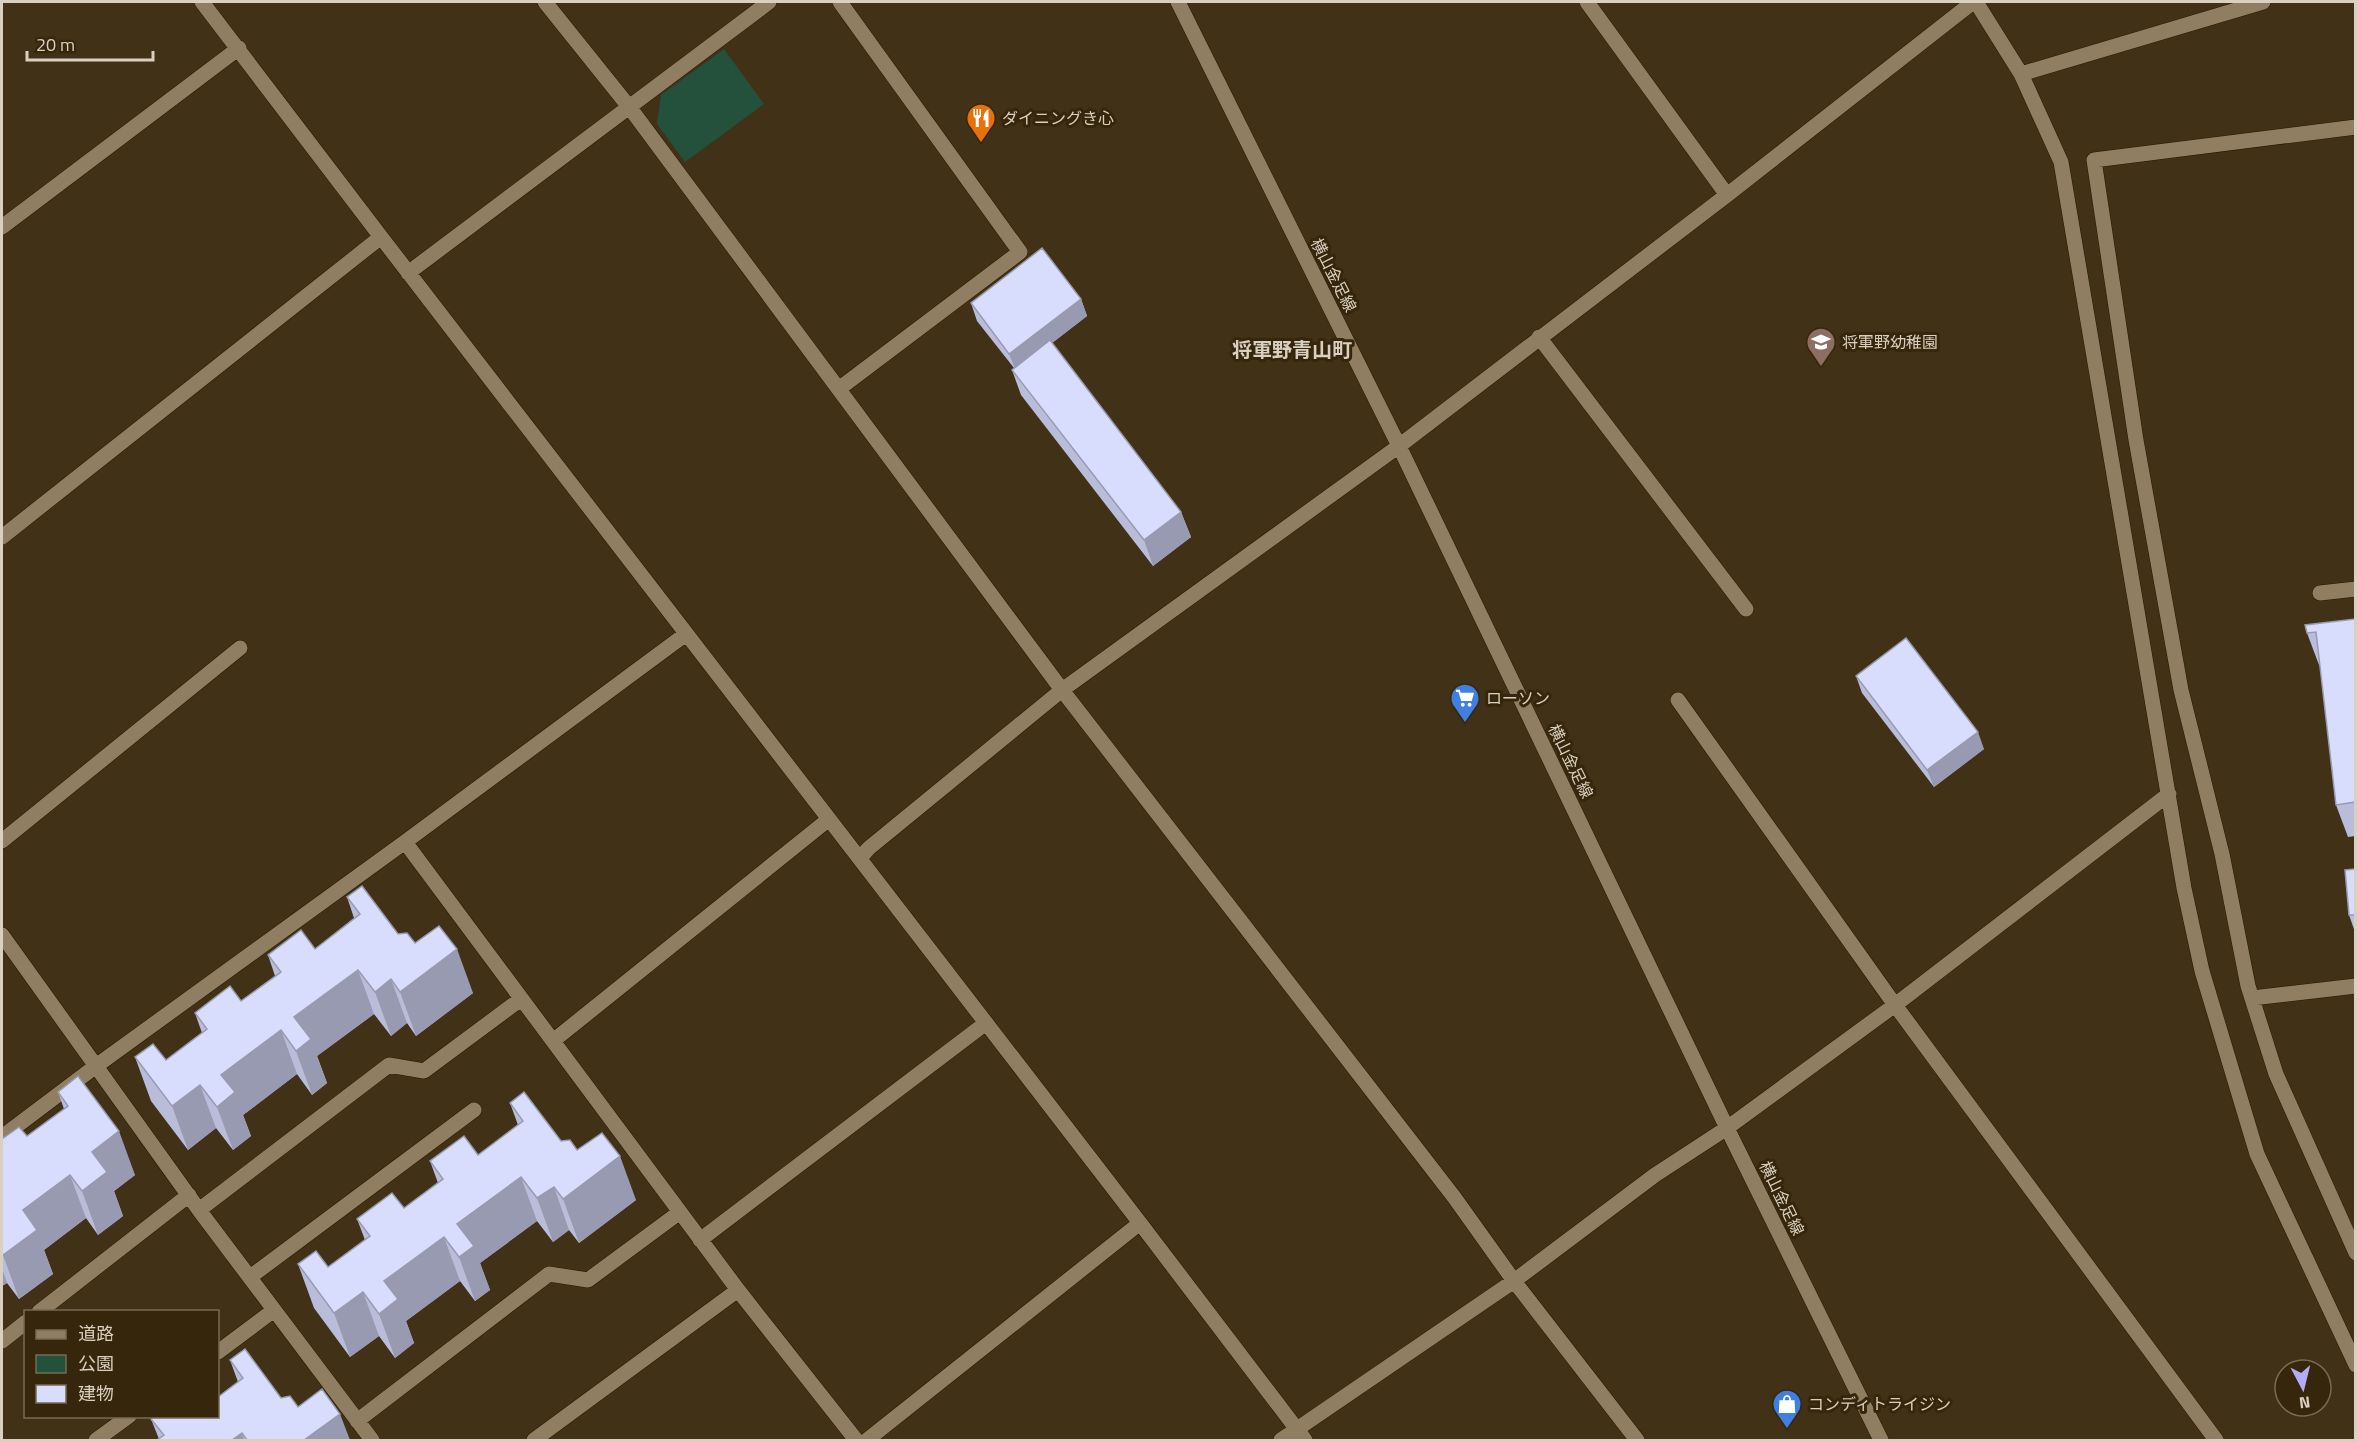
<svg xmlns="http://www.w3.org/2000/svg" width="2357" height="1442" viewBox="0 0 2357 1442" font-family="'Titillium Web','Noto Sans JP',sans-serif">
	<rect width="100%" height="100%" fill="#403117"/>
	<!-- park -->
	<path fill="#23513b" d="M724,49l40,55 -79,58 -28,-38 4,-29z"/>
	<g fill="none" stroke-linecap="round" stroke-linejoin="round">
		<!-- minor casing -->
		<g stroke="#271900" stroke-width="16">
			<path id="minor" d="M202,2l179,235 759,986 165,217
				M545,2l85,106 432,582 392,507 60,84 123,159
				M840,2l180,250 -180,136
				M1178,2l221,444 328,682 154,312
				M1587,2l140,193
				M1976,2l45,72 40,88 123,726 18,83 55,183 99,211
				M2021,74l242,-72
				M2356,127l-262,33 42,280 45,250 41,164 26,132 28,88 80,179
				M2,227l237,-179
				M408,273l361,-271
				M1539,337l207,272
				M2,537l379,-300
				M2320,593l36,-4
				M1678,700l217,305 321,435
				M2,841l238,-193
				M405,842l333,448 118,150
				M860,858l9,-10 193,-158 337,-244 328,-251 246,-193
				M2,935l197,275 173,230
				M2252,998l104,-12
				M553,1041l276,-222
				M2,1137l94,-71 309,-224 281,-208
				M199,1210l190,-145 35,6 97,-72
				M700,1240l286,-217
				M250,1277l224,-167
				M39,1312l150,-117
				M2,1341l24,-19
				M218,1352l56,-42
				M357,1421l192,-147 39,6 92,-68
				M96,1440l33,-24
				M534,1440l204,-150
				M867,1440l273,-217
				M1281,1440l233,-159 141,-106 72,-47 168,-123 274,-211"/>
		</g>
		<!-- minor -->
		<use href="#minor" stroke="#8f7e61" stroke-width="15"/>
	</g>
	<!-- wall -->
	<path fill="#babdda" d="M1081,299l6,17 -35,27 129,169 10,25 -38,29 -132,-171 -9,-25 2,-2 -37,-47 -6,-18z
		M2355,619v217l-7,1 -12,-32 -16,-140h-1l-12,-32z
		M1856,676l128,73 -50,38 -72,-94z
		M2355,869v63l-6,-17z
		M347,897l51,37 17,9 58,50 -57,43 -9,-13 -16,13 -17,-22 -57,42 10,27 -15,12 -15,-21 -54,41 8,21 -18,14 -17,-22 -28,22 -37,-49 -16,-44 31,3 36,-27 -7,-20 46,-12 34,-25 -7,-21 47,-6 39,-31z
		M58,1092l77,83 -21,16 9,25 -25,19 -12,-17 -42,32 9,24 -34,25 -12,-16 -5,3v-147l25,-3 37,-27z
		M510,1103l51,38 16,9 59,50 -57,43 -10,-13 -16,12 -16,-21 -57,42 10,27 -15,11 -15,-20 -54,40 8,22 -19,15 -16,-22 -29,21 -36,-49 -16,-44 30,3 37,-27 -8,-21 47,-11 34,-25 -8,-22 48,-6 40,-30z
		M230,1360l51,38 69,42h-193l2,-1 -8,-20 67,-3 20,-34z"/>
	<!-- shaded-wall -->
	<path fill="#979ab1" d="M1081,299l6,17 -71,55 -7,-17z
		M1181,512l10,25 -38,29 -9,-26z
		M1978,732l6,17 -50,38 -7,-17z
		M457,949l16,44 -57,43 -16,-44z
		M358,970l16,44 -57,42 10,27 -15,12 -16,-44 -2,-34z
		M391,979l16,44 -16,13 -16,-44z
		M281,1030l16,44 -54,41 8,21 -18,14 -16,-43 4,-32z
		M200,1085l16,43 -28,22 -16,-44z
		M119,1131l16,44 -21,16 9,25 -25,19 -16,-44 10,-39z
		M620,1156l16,44 -57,43 -16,-44z
		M70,1175l16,43 -42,32 9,24 -34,25 -16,-44 20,-45z
		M521,1177l16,44 -57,42 10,27 -15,11 -16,-44 -2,-33z
		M554,1187l15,43 -16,12 -16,-44z
		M444,1237l16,44 -54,40 8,22 -19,15 -16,-44 5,-33z
		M2,1268l5,15 -5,3z
		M363,1292l16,44 -29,21 -16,-44z
		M340,1414l10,26h-46z
		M242,1433l2,7h-12z"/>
	<!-- building -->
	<path fill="#d8dcfd" stroke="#979ab1" stroke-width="1.5" d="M1042,248l39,51 -72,55 -38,-51z
		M1050,340l131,172 -37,28 -132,-170z
		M2355,619v183l-19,3 -20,-173 -9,1 -2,-8z
		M1906,638l72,94 -51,38 -71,-94z
		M2355,869v46h-6l-4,-45z
		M362,886l36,48 9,-1 8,10 24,-17 18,23 -57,43 -9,-13 -16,13 -17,-22 -64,47 17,22 -15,12 -15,-21 -60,45 14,17 -18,15 -17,-22 -28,21 -37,-49 18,-13 13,16 41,-31 -12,-16 35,-27 11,15 40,-29 -13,-17 33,-25 14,19 45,-35 -13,-17z
		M78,1076l41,55 -27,21 15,20 -25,19 -12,-16 -47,35 14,20 -34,25 -1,-2v-114l17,-12 8,9 41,-30 -10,-14z
		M524,1092l37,49 9,-1 7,10 25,-17 18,23 -57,43 -9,-12 -17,11 -16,-21 -64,47 17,22 -15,11 -15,-20 -60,44 14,18 -19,15 -16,-22 -29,21 -36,-49 18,-13 12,16 42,-31 -13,-17 35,-26 12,15 39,-29 -13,-18 34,-25 14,19 45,-34 -13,-18z
		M245,1349l36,49 9,-2 8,11 24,-18 18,25 -36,26h-57l-5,-7 -10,7h-75l7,-5 -13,-16 3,-3h64v-19l25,-19 -13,-18z"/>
	<!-- icons -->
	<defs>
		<g id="restaurant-pin" transform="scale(1.5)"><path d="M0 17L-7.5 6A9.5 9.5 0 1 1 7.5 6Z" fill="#e8710a" stroke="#36270c"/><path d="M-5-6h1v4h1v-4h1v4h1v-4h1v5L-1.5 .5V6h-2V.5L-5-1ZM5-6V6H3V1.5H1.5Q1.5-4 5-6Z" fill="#fff"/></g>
		<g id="school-pin" transform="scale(1.5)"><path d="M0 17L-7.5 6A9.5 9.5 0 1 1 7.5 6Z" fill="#8d6e63" stroke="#36270c"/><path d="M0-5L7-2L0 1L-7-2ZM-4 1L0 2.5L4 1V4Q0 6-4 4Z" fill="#fff"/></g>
		<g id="supermarket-pin" transform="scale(1.5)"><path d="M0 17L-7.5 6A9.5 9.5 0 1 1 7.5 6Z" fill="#3f7fe0" stroke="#36270c"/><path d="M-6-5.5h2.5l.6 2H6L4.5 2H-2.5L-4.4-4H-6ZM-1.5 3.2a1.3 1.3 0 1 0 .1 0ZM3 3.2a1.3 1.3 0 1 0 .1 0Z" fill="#fff"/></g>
		<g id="shop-pin" transform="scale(1.5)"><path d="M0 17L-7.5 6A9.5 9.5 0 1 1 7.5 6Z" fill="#3f7fe0" stroke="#36270c"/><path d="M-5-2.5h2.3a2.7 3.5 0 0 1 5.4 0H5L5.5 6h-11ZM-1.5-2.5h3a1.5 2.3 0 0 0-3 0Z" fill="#fff"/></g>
	</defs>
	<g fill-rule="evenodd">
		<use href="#restaurant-pin" x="981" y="118"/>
		<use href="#school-pin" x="1821" y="342"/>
		<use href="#supermarket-pin" x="1465" y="698"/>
		<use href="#shop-pin" x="1787" y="1404"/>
	</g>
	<g text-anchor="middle" stroke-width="6" stroke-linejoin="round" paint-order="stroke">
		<!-- poi labels -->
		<g font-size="16" fill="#d9d0c1" stroke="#36270c" text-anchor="start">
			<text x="1002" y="124">ダイニングき心</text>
			<text x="1842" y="348">将軍野幼稚園</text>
			<text x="1486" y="704">ローソン</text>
			<text x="1808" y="1410">コンディトライジン</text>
		</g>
		<!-- street labels -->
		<g font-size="16" fill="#d9d0c1" stroke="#36270c">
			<text transform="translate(1334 275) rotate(63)" y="6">横山金足線</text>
			<text transform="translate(1571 761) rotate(64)" y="6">横山金足線</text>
			<text transform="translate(1782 1198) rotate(64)" y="6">横山金足線</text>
		</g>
		<!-- quarter labels -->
		<g font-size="20" font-weight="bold" fill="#d9d0c1" stroke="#36270c">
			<text x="1292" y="357">将軍野青山町</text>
		</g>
	</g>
	<!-- border -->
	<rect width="2357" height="1442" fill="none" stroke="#d9d0c1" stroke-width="6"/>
	<!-- legend -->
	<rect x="24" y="1310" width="195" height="108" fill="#36270c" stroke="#776b54" stroke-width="1.5"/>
	<rect x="36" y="1330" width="30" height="9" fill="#8f7e61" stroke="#776b54" stroke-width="1.5"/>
	<text x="78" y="1340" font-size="18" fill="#d9d0c1">道路</text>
	<rect x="36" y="1355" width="30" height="18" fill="#23513b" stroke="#776b54" stroke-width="1.5"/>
	<text x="78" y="1370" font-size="18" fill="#d9d0c1">公園</text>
	<rect x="36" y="1385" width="30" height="18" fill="#d8dcfd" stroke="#776b54" stroke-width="1.5"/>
	<text x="78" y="1400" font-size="18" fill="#d9d0c1">建物</text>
	<!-- north arrow -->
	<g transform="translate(2303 1388) rotate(173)"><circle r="28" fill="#36270c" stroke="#776b54" stroke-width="1.5"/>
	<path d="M0-4.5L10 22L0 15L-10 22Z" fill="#b1adfa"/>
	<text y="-9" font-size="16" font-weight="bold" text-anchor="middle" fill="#d9d0c1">N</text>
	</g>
	<!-- scale -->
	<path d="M27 51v9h126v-9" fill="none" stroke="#d9d0c1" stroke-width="3"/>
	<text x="36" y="51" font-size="18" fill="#d9d0c1" stroke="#36270c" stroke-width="4.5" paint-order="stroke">20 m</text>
</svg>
